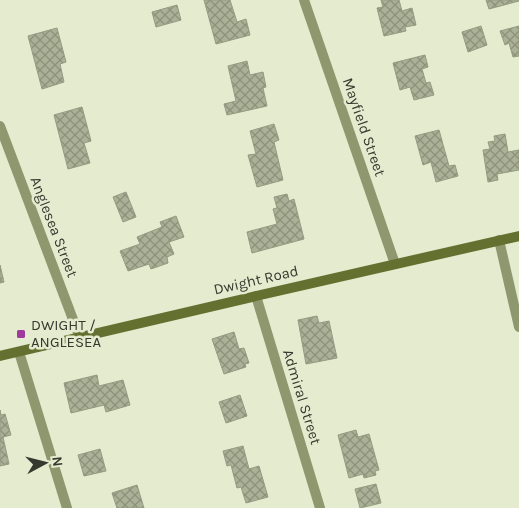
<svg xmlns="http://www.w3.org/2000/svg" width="519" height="508" viewBox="0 0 519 508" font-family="Karla,sans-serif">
	<defs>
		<pattern id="building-cross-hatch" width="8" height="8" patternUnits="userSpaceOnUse" patternTransform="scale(1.25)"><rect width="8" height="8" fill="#abb196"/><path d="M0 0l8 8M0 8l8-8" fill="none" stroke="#8c917b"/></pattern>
	</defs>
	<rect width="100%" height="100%" fill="#e4ebcf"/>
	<!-- building -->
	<path fill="url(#building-cross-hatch)" stroke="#959b81" d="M204,0h26l7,22 9,-3 4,16 -34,9z
		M381,0h18l3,11 10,-3 4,17 -11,2 1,4 -22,5 -7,-28 6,-1z
		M486,0h33v1l-30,8z
		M177,5l4,15 -25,7 -4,-15z
		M481,26l6,19 -19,7 -6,-20z
		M519,26v30l-6,1 -4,-14 -4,2 -5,-14z
		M57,28l9,34 -6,2 4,18 -22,7 -14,-53z
		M425,55l3,12 -6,2 4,14 4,-1 4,13 -20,5 -4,-13 -10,3 -7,-27z
		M247,61l3,14 13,-3 3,15 -3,1 4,18 -40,9 -3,-11 12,-3 -8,-35z
		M82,107l9,34 -7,2 6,20 -22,6 -14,-54z
		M274,124l5,16 -5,2 9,38 -26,7 -9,-32 8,-1 -6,-23z
		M439,130l10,36 6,-1 3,11 -22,6 -5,-20 -8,3 -8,-29z
		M505,134l3,18 11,-2v20l-22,4 1,6 -10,2 -5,-32 7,-1 -2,-7 7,-1 -1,-5z
		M126,192l10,25 -13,5 -10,-25z
		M287,194l2,7 5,-2 10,40 -52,14 -5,-21 30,-8 -4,-15 4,-1 -3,-11z
		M176,216l8,21 -15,5 5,12 -7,3 1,6 -17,6 -2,-5 -21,7 -8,-20 20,-7 -3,-7 25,-10 -2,-5z
		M0,265l4,17 -4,1z
		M317,316l2,7 10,-2 8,37 -31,6 -8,-44z
		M234,332l5,17 5,-1 5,15 -4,1 1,3 -22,7 -12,-35z
		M97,375l2,11 24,-6 7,25 -24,7 -2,-7 -33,8 -7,-30z
		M240,395l7,21 -21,7 -7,-21z
		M0,410l1,5 4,-1 6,21 -8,2 6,27 -9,2z
		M356,430l2,7 11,-3 10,36 -4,1 1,4 -12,3 -1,-4 -14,4 -11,-43z
		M243,446l6,23 10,-3 9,31 -22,6 -5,-16 -4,1 -6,-23 -4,1 -4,-15z
		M100,449l6,22 -22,5 -6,-21z
		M376,484l5,19 -21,5 -5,-19z
		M137,485l7,23h-27l-5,-15z"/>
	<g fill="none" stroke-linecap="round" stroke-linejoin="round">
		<!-- service -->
		<path stroke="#8e976e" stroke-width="10" d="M499,240l20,87"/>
		<!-- minor -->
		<path stroke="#8e976e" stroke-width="10" d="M304,0l91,264
			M0,126l80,212
			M256,296l64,212
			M19,352l48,156"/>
		<!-- secondary -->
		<path stroke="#647030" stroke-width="10" d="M0,356l256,-60 263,-60"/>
	</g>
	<!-- markers -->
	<rect fill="#9e399e" stroke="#e4ebcf" stroke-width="2" x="16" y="329" width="10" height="10" rx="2.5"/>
	<g text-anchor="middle" stroke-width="5" stroke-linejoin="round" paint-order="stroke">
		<!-- street labels -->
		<g font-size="15" fill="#36392e" stroke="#e4ebcf">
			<text transform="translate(364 127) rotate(71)" y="5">Mayfield Street</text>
			<text transform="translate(54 227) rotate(69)" y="5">Anglesea Street</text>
			<text transform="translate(256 280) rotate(-13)" y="5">Dwight Road</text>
			<text transform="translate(302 397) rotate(73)" y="5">Admiral Street</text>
		</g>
		<!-- poi labels -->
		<g font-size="15" fill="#36392e" stroke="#e4ebcf" text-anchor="start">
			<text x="31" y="330">DWIGHT /<tspan x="31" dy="17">ANGLESEA</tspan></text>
		</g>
	</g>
	<!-- north arrow -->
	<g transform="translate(45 463) rotate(83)" stroke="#e4ebcf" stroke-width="4" paint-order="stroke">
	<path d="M0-4L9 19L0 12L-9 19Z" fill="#36392e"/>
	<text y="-8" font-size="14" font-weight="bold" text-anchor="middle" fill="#36392e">N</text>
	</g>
</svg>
